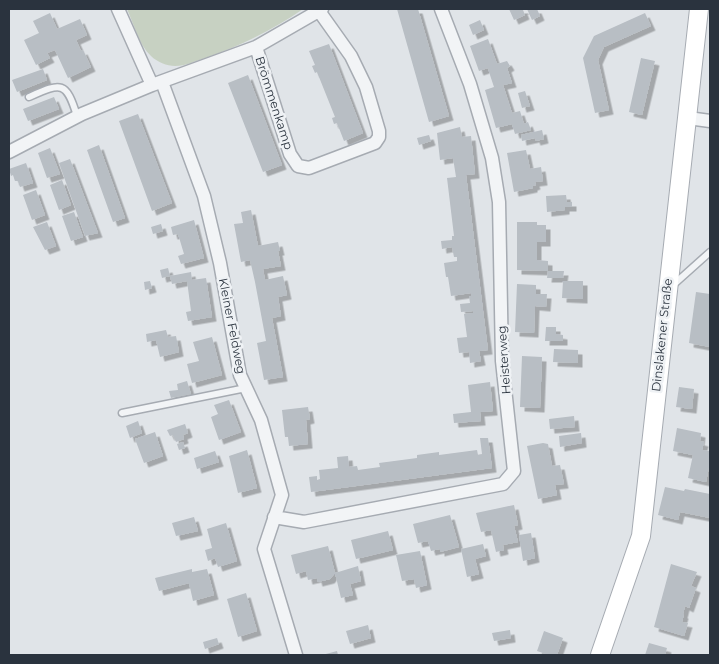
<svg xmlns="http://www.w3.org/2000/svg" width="719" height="664" viewBox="0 0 719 664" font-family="Montserrat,sans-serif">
	<defs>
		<filter id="shadow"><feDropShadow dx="4.5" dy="4.5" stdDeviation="0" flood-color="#0004"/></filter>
	</defs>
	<rect width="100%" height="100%" fill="#e0e4e8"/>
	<!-- park -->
	<path fill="#c7d1c2" d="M127,9h176c-30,21 -63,37 -98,49 -10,3 -19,8 -30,8 -8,0 -18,-4 -24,-10 -12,-11 -17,-32 -24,-47z"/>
	<!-- building -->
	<path fill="#b8bec4" filter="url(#shadow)" d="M397,9h21l31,107 -20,6z
		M509,9h18l-4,1 2,5 -11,5z
		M527,9h10l3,7 -8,4z
		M50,13l7,16 23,-10 7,16 -11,5 5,11 2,-1 8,17 -23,11 -13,-28 -8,3 3,5 -14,7 -12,-25 15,-7 -6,-12z
		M645,13l6,13 -47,21 -6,13 11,50 -14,3 -12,-55 11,-22z
		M480,20l4,10 -11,5 -4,-10z
		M488,39l9,25 10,-3 3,5 -3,2 5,15 -9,2 9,28 8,-2 4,13 4,-2 3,8 -16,4 -3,-10 -16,4 -11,-38 9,-3 -4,-12 -2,-7 -9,3 -9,-25z
		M329,44l34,89 -19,8 -7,-18 -3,1 -2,-6 3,-1 -18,-45 -2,1 -3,-7 3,-1 -6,-14z
		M641,58l14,3 -13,54 -13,-3z
		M43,69l4,11 -30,12 -5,-12z
		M248,75l34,90 -19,7 -35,-89z
		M525,91l5,15 -8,2 -4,-15z
		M54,97l5,12 -31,12 -5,-12z
		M138,114l34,89 -20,8 -33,-90z
		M460,127l2,10 9,-1 4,38 -9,1 22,175 -9,1 2,10 -11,2 -1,-11 -10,1 -2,-15 10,-1 -3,-23 9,-1v-2l-12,1 -1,-8 10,-1 -1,-7h2v-3l-20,3 -3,-19h-2l-2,-14 13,-2v-4h-3l-2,-10 -10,2 -1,-8 11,-1v-4h2l-7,-58 9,-1 -3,-19 -13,2 -3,-27z
		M542,130l2,9 -8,2 -1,-3 -13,3 -1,-6z
		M429,135l2,6 -12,4 -2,-7z
		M99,145l26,73 -12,4 -26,-72z
		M50,148l10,26 -13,4 -9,-25z
		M526,150l4,19 11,-2 2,14 -8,1 1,3 -3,1v2l-19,4 -7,-39z
		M70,159l28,74 -13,3 -26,-73z
		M26,163l7,20 -13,4 -2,-6h-3l-2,-6 -2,1 -2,-7z
		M62,180l9,25 -12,5 -9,-25z
		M36,190l9,25 -13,5 -9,-25z
		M566,195l1,7h5v5h-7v3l-18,2 -1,-16z
		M251,210l7,36 20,-4 2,9h-2l3,15 -18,3 2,11 18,-4 4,19 -9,2 3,19 -9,2 11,59 -19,3 -7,-37 9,-2 -11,-59 -5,-22 -9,2 -7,-38 9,-1 -2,-11z
		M74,212l9,25 -12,4 -9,-25z
		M194,220l10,38 -23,6 -3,-8 6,-2 -6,-20 -5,1 -2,-8z
		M47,222l9,24 -11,4 -12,-23z
		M517,222h20v3h9v17h-9v18l11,1v10h16l-1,7h-16l1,-7 -31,-1z
		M161,224l2,7 -10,3 -2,-7z
		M168,268l2,8 -8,2 -2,-8z
		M191,272l1,8 14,-2 6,39 -24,4 -2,-9 5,-1 -4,-30 -15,3 -2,-8z
		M150,281l2,7 -7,2 -1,-8z
		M563,281h20v18l-21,-1z
		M517,284l19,1v9h11l-1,13 -11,-1 -1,27 -19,-1z
		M696,292l14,2v53l-21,-4z
		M546,327h10v7l7,1v6h-18z
		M166,330l2,7 8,-1 3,16 -19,5 -4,-17 -9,2 -1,-8z
		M212,337l10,38 -30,8 -5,-19 12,-3 -6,-19z
		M554,349l24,1v13l-25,-1z
		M522,356l20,1 -2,51 -20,-1z
		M187,381l4,13 -20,4 -2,-7 9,-1 -1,-6z
		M490,382l3,29 -13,1 1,9 -27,2 -1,-9 18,-2 -3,-27z
		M679,387l15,2 -2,20 -16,-2z
		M229,400l12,32 -22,8 -8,-23 7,-3 -4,-9z
		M308,407l2,12 -4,1 2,24 -19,2 -1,-9h-3l-3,-27z
		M574,416l1,11 -25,2 -1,-10z
		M138,421l4,12 -12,5 -4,-12z
		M185,424l3,9 -5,2 1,4 -8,3 -3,-7 -3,1 -3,-6z
		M677,428l24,5 -1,8 4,1 -2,8 8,1v11l-4,20 -18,-4 5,-23 -20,-4z
		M155,432l8,24 -19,7 -9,-24z
		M581,433l1,10 -22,4 -1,-11z
		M480,438h8l4,30 -181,24 -2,-15 8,-1v4l3,-1 -1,-9 19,-2 -1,-11 11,-1 1,11 8,-1 1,4 22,-3 -1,-4 38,-5v-3l22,-3v3l38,-5 1,5 4,-1z
		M183,442l2,6 -6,2 -2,-6z
		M543,443l5,1 4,22 8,-1 4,19 -9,1 2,10 -19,4 -11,-53z
		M247,450l10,38 -19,5 -9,-37z
		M215,451l4,11 -22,7 -3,-11z
		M665,487l19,4 1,-2 25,5v24l-30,-6 -2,8 -20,-5z
		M514,505l4,20 -4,1 4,16 -15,3 1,5 -8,2 -5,-22 -10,2 -5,-19z
		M450,515l9,32 -19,5v-3l-9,2 -3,-10 -10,2 -5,-19z
		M194,517l4,14 -22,5 -4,-13z
		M226,523l11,38 -19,6 -3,-9 -7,3 -3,-11 7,-2 -5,-19z
		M388,531l5,19 -37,9 -5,-19z
		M531,533l4,25 -12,3 -4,-26z
		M483,544l3,12 -11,3 4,15 -12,3 -6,-28z
		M328,546l7,27 23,-7 3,15 -11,3 3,11 -12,3 -6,-25 -5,6 -12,3 -1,-4 -9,2 -2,-9 -10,3 -5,-19z
		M420,551l7,34 -11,3 -2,-9 -12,2 -6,-26z
		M671,564l26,8 -6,14 5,2 -7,20 -4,-2 -2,8h1l-2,8 6,1 -4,13 -30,-9z
		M192,569v3l15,-3 7,26 -21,6 -4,-18 -30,8 -4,-13z
		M246,593l11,38 -19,6 -11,-38z
		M368,625l3,13 -21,6 -4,-13z
		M510,630l1,8 -17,3 -2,-8z
		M544,631l19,7 -6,17h-8l-12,-4z
		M217,638l2,6 -14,5 -2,-7z
		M649,643l18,5 -2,7h-20z
		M337,651l1,4h-16z"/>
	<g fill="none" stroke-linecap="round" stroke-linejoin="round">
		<!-- lane casing -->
		<g stroke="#a6abb2" stroke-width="9">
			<path id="lane" d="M29,97c32,-14 37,-17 48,19
				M672,286l38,-34
				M122,413l124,-25"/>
		</g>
		<!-- street casing -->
		<g stroke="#a6abb2" stroke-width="15">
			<path id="street" d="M118,9l34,76
				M256,47l34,107 8,12 11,2 66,-25 4,-6v-6l-13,-44 -15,-31 -32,-45
				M162,82l42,114 16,67 20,112 21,45 21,75 -18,54 32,106
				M688,118l22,3
				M9,152l73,-38 70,-29 104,-38 66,-38
				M274,517l30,5 199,-38 11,-13 -12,-110 -3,-159 -7,-44 -22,-74 -29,-75"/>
		</g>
		<!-- secondary casing -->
		<g stroke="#a6abb2" stroke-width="20">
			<path id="secondary" d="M600,655l41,-119 58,-527"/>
		</g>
		<!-- lane -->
		<use href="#lane" stroke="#f2f4f6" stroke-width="6"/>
		<!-- street -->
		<use href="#street" stroke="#f2f4f6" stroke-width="12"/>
		<!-- secondary -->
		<use href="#secondary" stroke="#fff" stroke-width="18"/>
	</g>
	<g text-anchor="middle" stroke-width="5" stroke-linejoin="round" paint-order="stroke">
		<!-- street labels -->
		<g font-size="12" fill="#2a333e" stroke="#eff2f5">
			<text transform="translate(274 103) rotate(72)" y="4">Brömmenkamp</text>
			<text transform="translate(232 326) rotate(79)" y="4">Kleiner Feldweg</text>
			<text transform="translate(662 335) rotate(-84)" y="4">Dinslakener Straße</text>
			<text transform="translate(504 360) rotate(-94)" y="4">Heisterweg</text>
		</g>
	</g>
	<!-- border -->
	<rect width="719" height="664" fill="none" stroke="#2a333e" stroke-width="20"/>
</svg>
